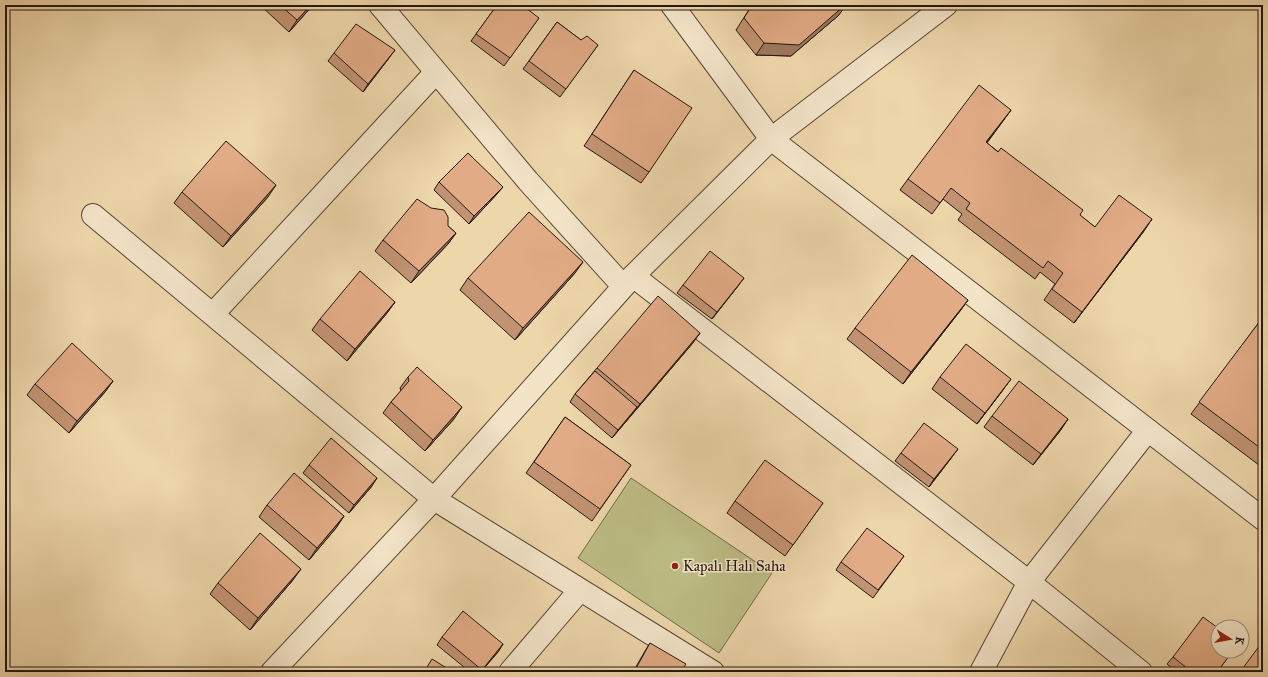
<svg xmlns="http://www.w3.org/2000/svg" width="1268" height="677" viewBox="0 0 1268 677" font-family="'IM FELL Great Primer',serif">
	<rect width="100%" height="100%" fill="#edd6aa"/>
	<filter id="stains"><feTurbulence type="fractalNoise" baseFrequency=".005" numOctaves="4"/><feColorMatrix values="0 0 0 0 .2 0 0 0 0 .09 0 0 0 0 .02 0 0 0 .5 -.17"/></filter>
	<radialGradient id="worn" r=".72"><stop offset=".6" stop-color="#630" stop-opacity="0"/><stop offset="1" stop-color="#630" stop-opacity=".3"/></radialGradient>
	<!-- green -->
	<path fill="#bdbc85" stroke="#70694a" d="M631,478l141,95 -53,80 -141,-95z"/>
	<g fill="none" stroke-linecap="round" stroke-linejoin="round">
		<!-- minor casing -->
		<g stroke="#564636" stroke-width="24">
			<path id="minor" d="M380,5l148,176 95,105
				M672,5l99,134 492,380
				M93,215l341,284 279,173
				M633,276l396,306 112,90
				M213,314l223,-242
				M272,672l162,-173 199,-223 138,-137 175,-134
				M510,672l70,-82
				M981,672l48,-90 119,-152"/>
		</g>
		<!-- minor -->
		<use href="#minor" stroke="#f3e4c8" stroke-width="22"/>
	</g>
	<!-- wall -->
	<path fill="#c29372" stroke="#24160f" d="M260,5h53l-24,27z
		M497,5l42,13 -35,48 -33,-25z
		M752,5l87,10 -48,41 -35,-1 -20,-25z
		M557,22l24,18 17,5 -38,52 -37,-28z
		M334,53l55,5 -26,34 -35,-31z
		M634,70l15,102 -8,11 -57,-37z
		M1011,110l-24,33 108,84 49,4 -70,92 -30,-23 11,-16 -15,-12 -5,7 -77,-59 4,-6 -19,-15 -11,15 -32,-24 8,-11z
		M439,182l58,12 -28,30 -35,-34z
		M182,192l86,5 -45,50 -49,-44z
		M448,226l8,7 -8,11 -37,39 -36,-32 8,-11z
		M575,273l-60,67 -55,-50 8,-12z
		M683,285l55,1 -26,33 -35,-26z
		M968,300l-8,11 -57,73 -56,-45 8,-11z
		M395,302l-8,11 -40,48 -35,-31 8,-11z
		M1263,317v151l-72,-54z
		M700,333l-8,11 -80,94 -42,-36 5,-8 22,-26z
		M408,377l46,42 -29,32 -42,-38 8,-11 10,-11 -1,-3z
		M940,377l63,13 -26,34 -45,-35z
		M113,381l-8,11 -36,41 -42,-38 8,-11z
		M992,416l76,3 -8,12 -27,34 -49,-38z
		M565,417l66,48 -39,56 -66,-48z
		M901,453l51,4 -23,30 -34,-26z
		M309,465l63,21 -23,27 -46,-40z
		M735,501l88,2 -38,53 -58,-43z
		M267,505l77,11 -8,12 -27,32 -50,-43z
		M904,556l-31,42 -37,-28 5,-8z
		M293,580l-43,50 -40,-36 8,-11z
		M442,637l61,7 -5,8 -17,20h-11l-33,-27z
		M650,643l31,29h-48l12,-21z
		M1218,651h15l-16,21h-40l-10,-8 6,-7z"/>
	<!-- shaded-wall -->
	<path fill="#9e785d" stroke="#24160f" d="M311,5h2l-24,27 8,-12z
		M845,5h1l-7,10 -48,41 -35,-1 8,-12z
		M395,50l-6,8 -26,34 5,-8z
		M1011,110l-8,11 -25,33 8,-12z
		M276,185l-8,12 -45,50 8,-11z
		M503,187l-6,7 -28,30 5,-8z
		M1152,219l-8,12 -70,92 8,-11z
		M456,233l-8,11 -37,39 8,-12z
		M583,262l-8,11 -60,67 8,-12z
		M744,278l-6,8 -26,33 5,-7z
		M968,300l-8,11 -57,73 8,-12z
		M395,302l-8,11 -40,48 8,-12z
		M700,333l-8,11 -80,94 6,-8z
		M1011,379l-8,11 -26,34 8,-11z
		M113,381l-8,11 -36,41 8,-12z
		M462,407l-8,12 -29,32 8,-11z
		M1068,419l-8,12 -27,34 8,-11z
		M958,449l-6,8 -23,30 5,-8z
		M377,478l-5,8 -23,27 5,-8z
		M344,516l-8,12 -27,32 8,-12z
		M301,569l-8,11 -43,50 8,-12z
		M503,644l-5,8 -18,20z"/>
	<!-- building -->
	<path fill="#e1ab85" stroke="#24160f" d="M280,5h31l-14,15z
		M497,5h25l17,13 -29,40 -34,-24z
		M752,5h93l-46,40 -35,-2 -20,-25z
		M557,22l24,18 6,-4 11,9 -32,44 -37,-28z
		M356,24l39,26 -27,34 -34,-31z
		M634,70l58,38 -43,64 -57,-38z
		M979,85l32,25 -25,32 12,10 3,-4 82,62 -3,5 15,12 24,-32 33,24 -70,93 -30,-23 11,-16 -15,-12 -5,7 -77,-59 4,-6 -19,-15 -11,15 -32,-24z
		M226,141l50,44 -45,51 -49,-44z
		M468,153l35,34 -29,29 -35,-34z
		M417,199l14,9 13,2 4,7v9l8,7 -37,38 -36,-31z
		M529,212l54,50 -60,66 -55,-50z
		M710,251l34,27 -27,34 -34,-27z
		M912,255l56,45 -57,72 -56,-44z
		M360,271l35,31 -40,47 -35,-30z
		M658,296l42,37 -60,71 -43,-36z
		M1263,317v133l-64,-48z
		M72,343l41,38 -36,40 -42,-37z
		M966,344l45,35 -26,34 -45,-36z
		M417,367l45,40 -29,33 -42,-38 18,-21 -1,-4z
		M595,371l42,36 -19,23 -43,-36z
		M1019,381l49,38 -27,35 -49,-38z
		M565,417l66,48 -31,44 -66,-47z
		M924,423l34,26 -24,30 -33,-26z
		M331,438l46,40 -23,27 -45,-40z
		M765,460l58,43 -30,42 -58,-44z
		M294,473l50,43 -27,32 -50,-43z
		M867,528l37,28 -26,34 -37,-28z
		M260,533l41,36 -43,49 -40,-35z
		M463,611l40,33 -21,26 -40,-33z
		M1203,617l15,11v23h15l-16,21h-25l-19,-15z
		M1263,641v31h-23z
		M650,643l36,21 -5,8h-47z
		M432,659l21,13h-29z"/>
	<!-- markers -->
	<circle fill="#8f2418" stroke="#f3e4c8" stroke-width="1.5" cx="675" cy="566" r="4"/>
	<g text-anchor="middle" stroke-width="3" stroke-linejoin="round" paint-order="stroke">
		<!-- poi labels -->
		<g font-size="15" fill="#24160f" stroke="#f3e4c8" text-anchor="start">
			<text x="683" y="571">Kapalı Halı Saha</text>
		</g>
	</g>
	<!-- margin -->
	<rect width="1268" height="677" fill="none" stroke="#edd6aa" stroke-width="20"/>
	<rect x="6" y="6" width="1256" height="665" fill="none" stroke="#24160f" stroke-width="2"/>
	<rect x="10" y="10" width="1248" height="657" fill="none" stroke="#24160f"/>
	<!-- north arrow -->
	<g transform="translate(1230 639) rotate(101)"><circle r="19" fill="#f3e4c8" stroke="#a0927e"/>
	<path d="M0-3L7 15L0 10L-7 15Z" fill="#8f2418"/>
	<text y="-6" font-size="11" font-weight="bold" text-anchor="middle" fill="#24160f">K</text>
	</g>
	<rect width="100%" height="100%" filter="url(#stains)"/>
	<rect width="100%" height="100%" fill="url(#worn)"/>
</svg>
